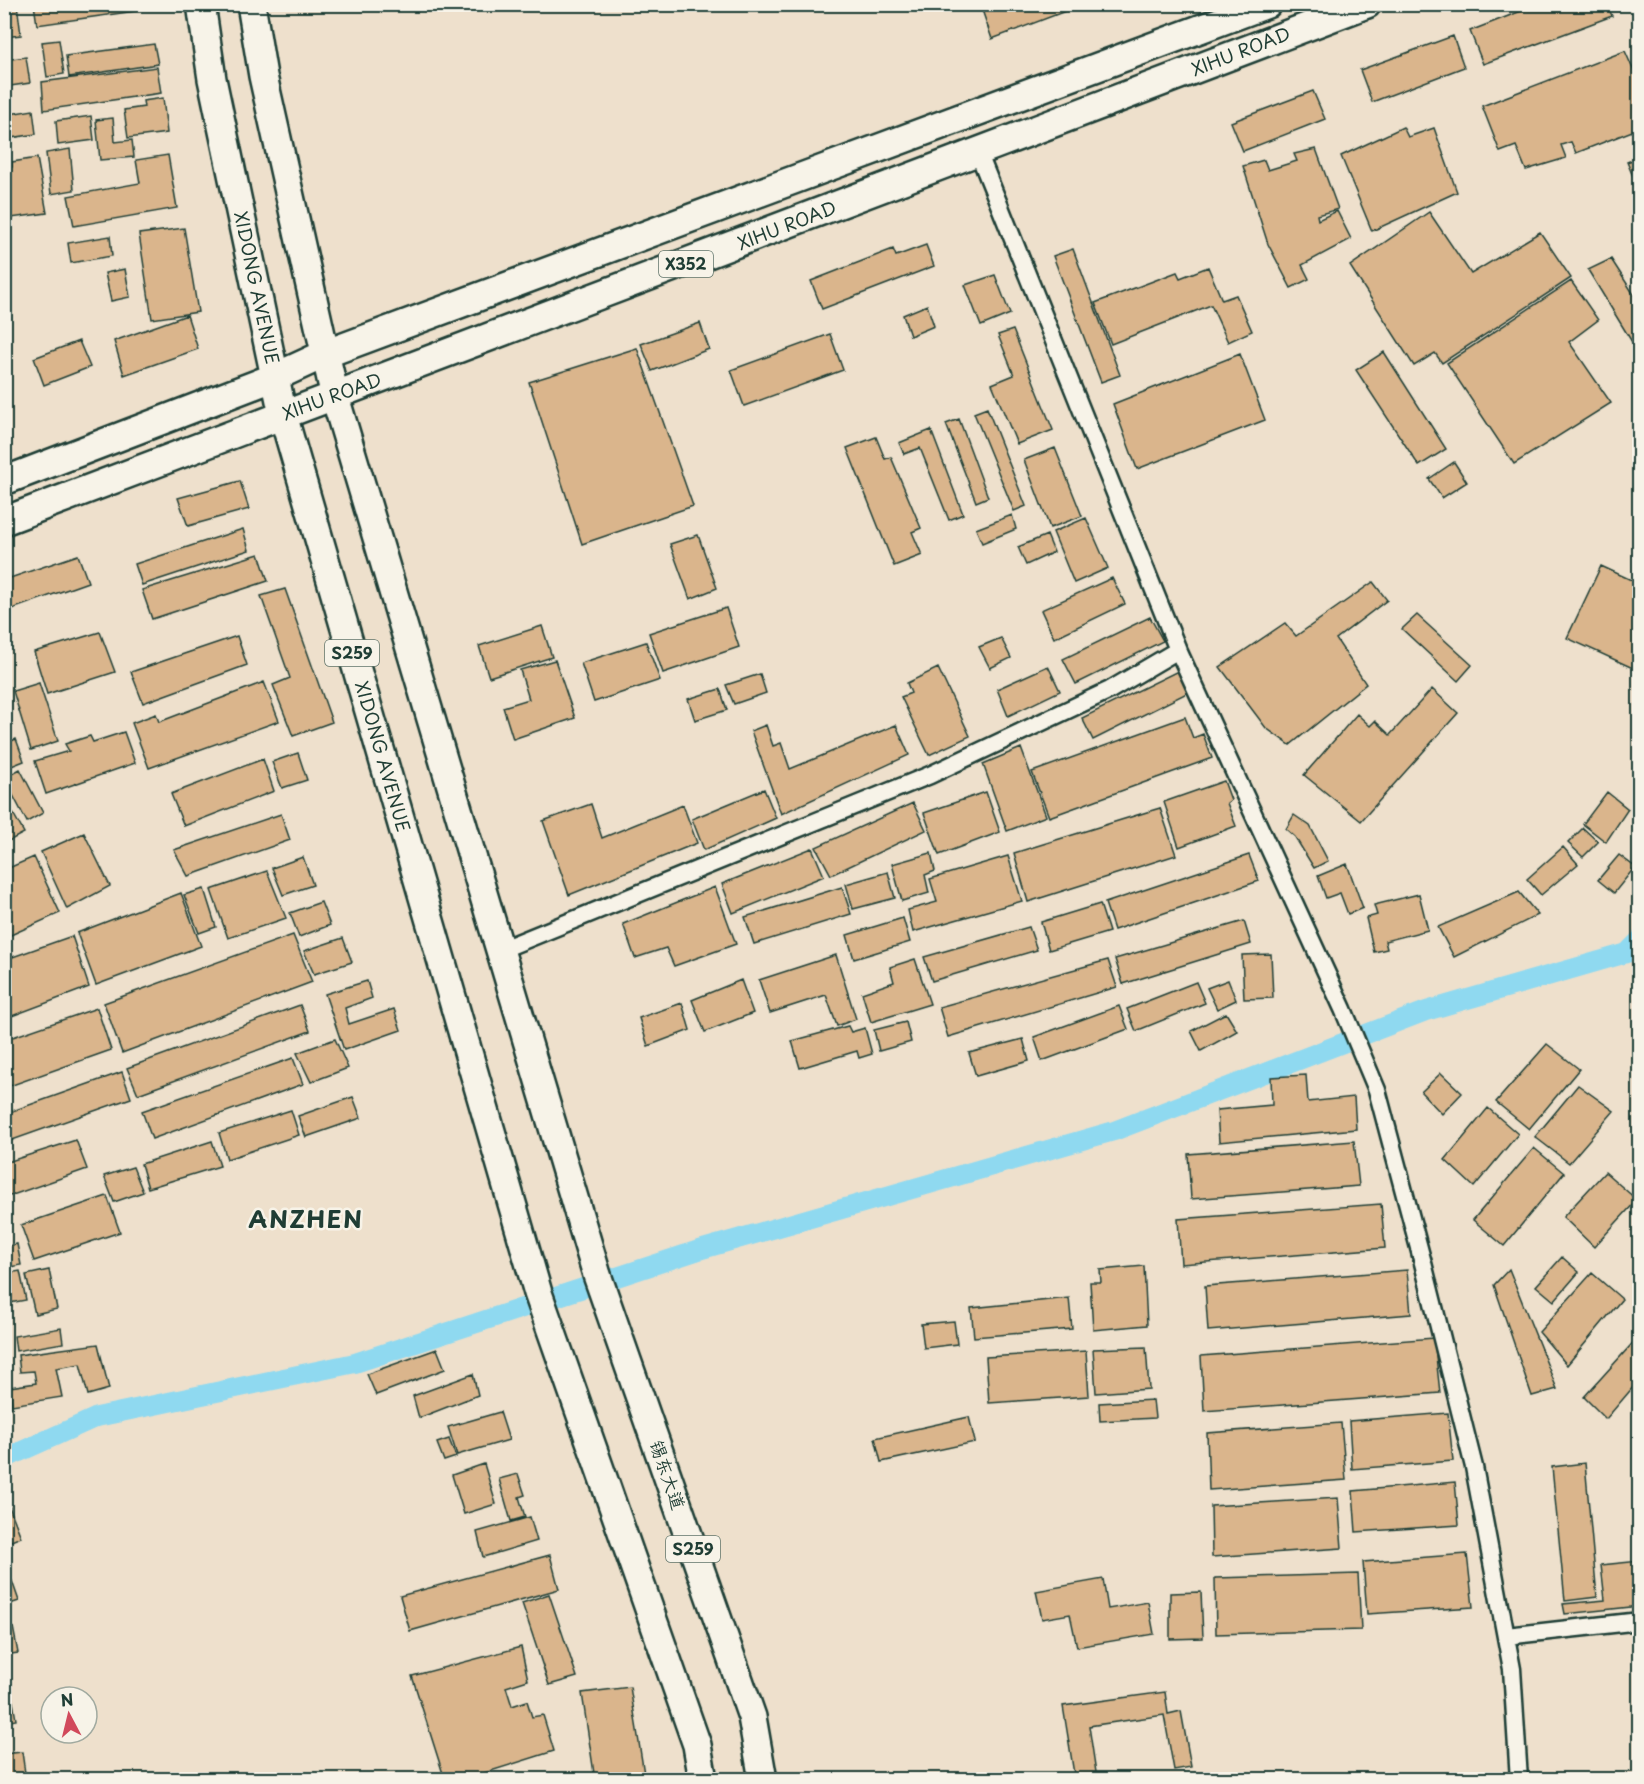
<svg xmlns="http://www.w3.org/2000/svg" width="1644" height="1784" viewBox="0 0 1644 1784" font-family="'Playpen Sans','LXGW WenKai TC',sans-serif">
	<rect width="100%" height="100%" fill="#eee0cc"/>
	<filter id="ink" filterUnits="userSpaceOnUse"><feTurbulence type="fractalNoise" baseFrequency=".0167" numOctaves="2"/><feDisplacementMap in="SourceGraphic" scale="12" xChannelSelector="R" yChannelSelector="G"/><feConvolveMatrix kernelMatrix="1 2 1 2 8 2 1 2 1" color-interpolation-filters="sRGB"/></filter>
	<g filter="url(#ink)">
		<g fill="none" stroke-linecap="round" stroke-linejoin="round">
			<!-- canal -->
			<path stroke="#8fd9f0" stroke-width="20" d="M4,1459l93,-42 258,-54 344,-113 415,-119 312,-120 201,-58 13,-13"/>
		</g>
		<!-- building -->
		<path fill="#dab58c" stroke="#1f3d34" stroke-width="1.5" d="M4,4h13l4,31 -17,2z
			M34,4h100l1,7 -98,14z
			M980,4h104l-92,35z
			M1539,4h68l5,12 -129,48 -13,-33z
			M1453,36l11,31 -92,35 -12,-32z
			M59,40l5,34 -17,3 -5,-35z
			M154,44l4,20 -89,13 -3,-21z
			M1625,51l15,34v43l-64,25 -5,-11 -10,3 5,13 -40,12 -10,-24 -16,6 -18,-46z
			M26,57l4,26 -26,4v-27z
			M157,67l4,26 -117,17 -2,-28z
			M1313,91l12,28 -82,32 -12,-29z
			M163,98l4,35 -39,5 -4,-28 20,-3 -1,-6z
			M33,110l3,24 -32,5v-24z
			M91,116l3,24 -36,5 -2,-24z
			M113,118l2,24 17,-2 2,17 -34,3 -4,-40z
			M1403,127l5,10 26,-9 23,64 -85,39 -31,-75z
			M70,149l4,41 -23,4 -5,-41z
			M1316,149l22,60 -21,6 1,5 19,-9 14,28 -49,26 7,14 -18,9 -23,-44 -25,-78 21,-6 4,10 29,-9 -3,-7z
			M168,155l9,53 -103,18 -6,-30 72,-13 -4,-23z
			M1640,157v36l-13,-31z
			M37,158l10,55 -43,6v-51l8,-1v-5z
			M1429,212l42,62 69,-42 31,46 -129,85 -7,-10 -21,13 -64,-100z
			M184,228l14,84 -46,7 -13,-85z
			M110,236l2,20 -41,7 -3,-20z
			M926,245l8,21 -112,43 -11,-28 82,-32 3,7z
			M1073,249l47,126 -19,7 -48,-126z
			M1611,259l29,45v51l-52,-85z
			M1208,267l14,33 14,-5 16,36 -24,11 -17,-37 -100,39 -16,-41 82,-31 3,6z
			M125,269l5,28 -19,4 -6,-28z
			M995,275l15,39 -29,12 -16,-41z
			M1571,281l27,39 -29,22 42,61 -97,61 -67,-101z
			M927,305l7,21 -24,10 -7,-21z
			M187,315l11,34 -74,26 -10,-34z
			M700,323l9,26 -57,22 -11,-27z
			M1013,330l40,100 -36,14 -25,-60 22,-9 -16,-40z
			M830,334l13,36 -99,36 -13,-36z
			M79,341l11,26 -46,18 -10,-27z
			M637,348l56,158 -111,38 -53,-162z
			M1384,352l62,97 -27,17 -63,-96z
			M1240,354l25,66 -128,49 -24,-65z
			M987,408l39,98 -12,5 -40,-98z
			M959,419l29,78 -12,5 -30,-78z
			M931,430l32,84 -14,6 -29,-72 -16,6 -5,-11z
			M876,437l9,22 6,-2 30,71 -9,4 10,23 -28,11 -47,-118z
			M1055,448l27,68 -32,12 -26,-68z
			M1454,462l13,20 -25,16 -13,-19z
			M240,481l9,28 -61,17 -10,-28z
			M1012,515l4,14 -34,14 -6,-14z
			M1086,518l22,50 -34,15 -21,-51z
			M243,529l6,21 -107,35 -7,-21z
			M698,535l19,53 -27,11 -20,-55z
			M1047,535l7,17 -28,13 -8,-18z
			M259,554l9,27 -116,38 -10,-29z
			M78,555l10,27 -84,30v-32z
			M1601,566l39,18v77l-5,8 -68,-31z
			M1112,578l13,26 -71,34 -13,-28z
			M1373,582l14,18 -51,39 30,45 -76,61 -24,-17 -46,-61 65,-44 11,13z
			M285,589l47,133 -39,14 -20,-51 17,-7 -29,-82z
			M726,608l13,39 -76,26 -14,-40z
			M1417,615l55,50 -14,16 -56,-52z
			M1150,617l13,24 -87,43 -13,-25z
			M542,626l10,31 -63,20 -10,-31z
			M100,632l15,40 -68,22 -13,-42z
			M237,636l10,29 -104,38 -12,-31z
			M1001,638l10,20 -21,10 -11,-21z
			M646,642l14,38 -66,22 -13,-39z
			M555,660l20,58 -62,21 -10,-32 26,-8 -9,-29z
			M1048,666l12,25 -52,25 -11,-27z
			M938,668l32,68 -41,19 -28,-58 10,-4 -4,-10z
			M1180,670l11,21 -98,49 -11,-22z
			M760,674l6,19 -32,11 -8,-19z
			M264,682l15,39 -130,47 -17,-45 24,-9 3,8z
			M39,683l19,58 -27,9 -18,-59z
			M720,689l7,21 -32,10 -7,-21z
			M1432,689l26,24 -97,108 -57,-46 53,-61 13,12 5,-5 15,14z
			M1185,717l8,21 10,-4 9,24 -163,59 -17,-45z
			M766,725l7,21 8,-3 9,26 106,-44 13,30 -128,59 -30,-83z
			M124,732l11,31 -89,31 -11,-33 34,-10 -4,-7 25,-8 3,6z
			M16,739l8,22 -20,8v-25z
			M1021,748l25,68 -39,15 -24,-67z
			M298,753l9,27 -25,8 -10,-26z
			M263,759l11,32 -90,35 -13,-32z
			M20,769l23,44 -16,9 -23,-44z
			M1224,781l7,19 -4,3 9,23 -57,21 -15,-45z
			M764,789l12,29 -72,32 -12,-31z
			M986,792l14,40 -61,23 -15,-42z
			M1607,792l21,17 -22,33 -23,-18z
			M4,797l20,36 -19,10 -1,-2z
			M913,803l13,27 -95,45 -15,-28z
			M591,804l11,34 81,-33 14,38 -128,52 -26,-74z
			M1160,808l16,47 -148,47 -14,-49z
			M281,814l9,26 -102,36 -14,-26z
			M1294,815l16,11 18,35 -14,7 -19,-31 -9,-8z
			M1583,828l15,14 -15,15 -15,-14z
			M84,833l26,53 -43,23 -26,-57z
			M1563,847l15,17 -37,31 -14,-16z
			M812,848l12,28 -91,37 -11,-29z
			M931,853l4,18 -10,4 4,18 -27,8 -10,-37z
			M1249,855l10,26 -145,49 -9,-27z
			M1619,855l16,12 -21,26 -16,-13z
			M1008,856l14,45 -109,31 -5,-22 29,-8 -7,-23z
			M34,857l26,56 -56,25v-68z
			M303,857l10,28 -30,10 -11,-27z
			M1347,864l16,44 -15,6 -8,-21 -14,5 -8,-22z
			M267,871l19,47 -58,20 -17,-48z
			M888,872l7,26 -42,11 -7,-25z
			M715,887l21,57 -62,22 -8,-18 -31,10 -12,-34z
			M842,887l9,27 -97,30 -9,-27z
			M204,889l12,38 -17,6 -15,-38z
			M1519,892l19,23 -84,42 -16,-30z
			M181,893l20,53 -105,39 -19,-52z
			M1419,894l9,36 -43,11 2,8 -13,3 -8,-34 11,-3 -3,-10z
			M321,902l9,23 -31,12 -9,-24z
			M1100,904l9,28 -60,18 -8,-28z
			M903,918l7,24 -56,17 -7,-24z
			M1244,921l7,23 -128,40 -8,-25z
			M1029,927l8,23 -105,31 -8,-24z
			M293,935l19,47 -190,71 -18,-50z
			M72,936l17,51 -85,32v-59z
			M343,938l9,24 -38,12 -10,-23z
			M1271,954l2,44 -29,1 -2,-44z
			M836,955l20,64 -19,7 -11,-31 -56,18 -11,-33z
			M915,959l15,45 -59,18 -9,-29 32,-11 -4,-15z
			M1108,960l9,27 -169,50 -9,-30z
			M741,980l12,33 -48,19 -13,-32z
			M1228,980l8,20 -19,9 -10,-21z
			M367,981l5,17 -27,10 4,16 45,-15 7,21 -57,20 -19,-56z
			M1196,982l9,21 -69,28 -9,-22z
			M682,1003l8,27 -42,16 -9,-28z
			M300,1005l10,26 -172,63 -11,-26z
			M1119,1006l9,23 -86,32 -8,-24z
			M97,1008l14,42 -107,38v-48z
			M1226,1013l11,18 -36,20 -10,-20z
			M906,1022l5,20 -32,9 -5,-21z
			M848,1026l3,6 14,-4 7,26 -13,4 -2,-7 -57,17 -8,-27z
			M335,1039l13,29 -37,14 -14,-29z
			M1023,1039l6,22 -53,15 -7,-23z
			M1547,1044l32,25 -50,60 -33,-27z
			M293,1058l10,26 -151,55 -10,-28z
			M122,1072l9,26 -127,45v-29z
			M1441,1073l21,20 -20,21 -21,-22z
			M1306,1075l2,27 46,-5 2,32 -137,13 -2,-32 55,-5 -1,-28z
			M1578,1085l36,26 -45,52 -34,-26z
			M353,1097l8,21 -55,19 -8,-21z
			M1488,1108l30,26 -44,53 -29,-27z
			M291,1110l8,25 -72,24 -8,-26z
			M76,1140l11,29 -83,29v-35z
			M212,1141l8,25 -72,22 -7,-24z
			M1354,1141l5,45 -168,13 -3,-45z
			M1534,1148l30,25 -60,73 -31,-26z
			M133,1167l10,25 -29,10 -10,-26z
			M1605,1172l32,28 -43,47 -31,-30z
			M107,1196l13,36 -86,29 -13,-36z
			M1381,1204l4,44 -204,16 -3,-45z
			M17,1244l4,21 -17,3v-21z
			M1562,1257l17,15 -25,29 -18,-15z
			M1144,1266l3,59 -54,5 -3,-48h11l-1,-12z
			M1509,1269l48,120 -25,7 -38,-111z
			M49,1270l8,39 -22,5 -9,-39z
			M1407,1270l4,44 -203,17 -3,-45z
			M20,1271l6,29 -22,4v-30z
			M1592,1273l30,26 -55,66 -28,-33z
			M1069,1298l3,31 -98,8 -3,-29z
			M954,1321l3,23 -33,4 -3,-24z
			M61,1328l2,15 -47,8 -2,-15z
			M1640,1335v44l-34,40 -22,-22z
			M1434,1338l6,55 -236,18 -3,-55z
			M98,1344l11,45 -21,6 -8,-31 -24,4 6,29 -50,8 -2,-18 26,-4 -2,-12 -14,1 -2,-17z
			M1146,1347l3,42 -53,4 -3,-44z
			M437,1349l8,20 -69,26 -9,-21z
			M1086,1351l3,45 -100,7 -3,-46z
			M473,1374l5,21 -59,23 -6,-22z
			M1153,1400l2,18 -55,3 -1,-18z
			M4,1401l7,6 -7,7z
			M500,1412l9,28 -52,15 -9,-28z
			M1448,1413l5,48 -101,8 -3,-48z
			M969,1417l6,25 -94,20 -6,-24z
			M1341,1423l5,57 -137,10 -2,-57z
			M449,1439l7,18 -12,4 -7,-18z
			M1585,1463l12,134 -32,4 -13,-134z
			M484,1464l12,40 -32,10 -12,-39z
			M518,1474l7,21 -6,2 6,20 -14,4 -12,-42z
			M1455,1482l4,43 -103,7 -3,-41z
			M5,1496l16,41 -17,7v-48z
			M1338,1498l4,50 -130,9 -1,-51z
			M530,1517l7,24 -54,16 -6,-25z
			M1467,1554l6,53 -106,7 -4,-52z
			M550,1555l9,34 -149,42 -10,-35z
			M1640,1561v45l-75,8 -2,-10 42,-4 -4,-35z
			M1358,1574l3,56 -145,4 -1,-56z
			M1103,1579l5,30 40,-7 6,32 -77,13 -7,-33 -28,5 -6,-28z
			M12,1581l7,20 -15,5v-23z
			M1201,1592l2,46 -33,1v-46z
			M549,1594l28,83 -28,8 -27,-82z
			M13,1627l5,26 -14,2v-27z
			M521,1647l7,33 -22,7 6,19 15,-5 5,16 11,-2 11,36 -92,29h-17l-33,-104z
			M9,1678l7,42 -12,2v-43z
			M630,1687l15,93h-50l-13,-87z
			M1165,1692l3,22 13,-3 10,56 -17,3 -10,-55 -75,11 8,53 -22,1 -12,-74z
			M22,1752l4,28h-22v-26z"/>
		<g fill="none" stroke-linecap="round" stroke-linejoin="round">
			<!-- street casing -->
			<g stroke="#1f3d34" stroke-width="21">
				<path id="street" d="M978,152l200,498 165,359 34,81 46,173 51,204 38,202 7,111
					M500,950l430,-175 180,-85 68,-40
					M1506,1636l134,-15"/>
			</g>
			<!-- primary casing -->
			<g stroke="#1f3d34" stroke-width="32">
				<path id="primary" d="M201,4l11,75 71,336 255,878 159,452 6,35
					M251,4l12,72 72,321 262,878 155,442 11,63
					M4,481l271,-104 50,-23 942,-350
					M4,521l1363,-517"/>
			</g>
			<!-- street -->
			<use href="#street" stroke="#f7f3e8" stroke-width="16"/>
			<!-- primary -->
			<use href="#primary" stroke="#f7f3e8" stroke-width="27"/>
		</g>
	</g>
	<g text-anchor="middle" stroke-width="5" stroke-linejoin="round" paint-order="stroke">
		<!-- shield labels -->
		<g fill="#f7f3e8" stroke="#60746a" stroke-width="1.5">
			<rect x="659" y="251" width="54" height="26" rx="4.5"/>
			<rect x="325" y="640" width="54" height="26" rx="4.5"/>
			<rect x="666" y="1536" width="54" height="26" rx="4.5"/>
		</g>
		<g font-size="16" font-weight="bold" fill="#1f3d34">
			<text x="686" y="270">X352</text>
			<text x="352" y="659">S259</text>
			<text x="693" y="1555">S259</text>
		</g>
		<!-- street labels -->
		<g font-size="18" fill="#1f3d34" stroke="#f7f3e8">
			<text transform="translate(1241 52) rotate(-21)" y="6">XIHU ROAD</text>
			<text transform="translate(787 226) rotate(-21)" y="6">XIHU ROAD</text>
			<text transform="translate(256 288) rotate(78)" y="6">XIDONG AVENUE</text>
			<text transform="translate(332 397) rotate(-20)" y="6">XIHU ROAD</text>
			<text transform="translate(382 757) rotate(74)" y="6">XIDONG AVENUE</text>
			<text transform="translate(667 1475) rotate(71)" y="6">锡东大道</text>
		</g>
		<!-- district labels -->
		<g font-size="24" font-weight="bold" letter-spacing="1.5" fill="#1f3d34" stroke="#f7f3e8">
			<text x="306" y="1228">ANZHEN</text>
		</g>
	</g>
	<!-- margin -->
	<rect width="1644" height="1784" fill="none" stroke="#f7f3e8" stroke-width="24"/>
	<rect x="12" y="12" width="1620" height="1760" fill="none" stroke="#1f3d34" stroke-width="2" filter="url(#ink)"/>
	<!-- north arrow -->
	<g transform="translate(69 1715) rotate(353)"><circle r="28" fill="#f7f3e8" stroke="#a1aaa0" stroke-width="1.5"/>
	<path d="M0-4.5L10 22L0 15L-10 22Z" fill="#d1495b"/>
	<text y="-9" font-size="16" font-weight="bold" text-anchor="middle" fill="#1f3d34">N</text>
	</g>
</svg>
